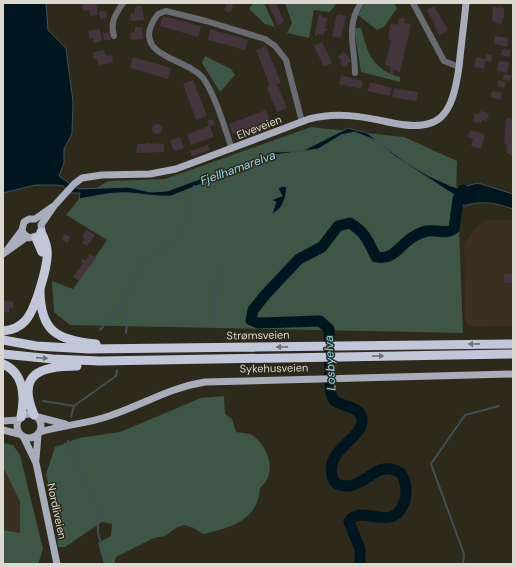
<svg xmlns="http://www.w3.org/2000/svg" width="516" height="567" viewBox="0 0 516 567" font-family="'DM Sans',sans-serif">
	<rect width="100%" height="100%" fill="#2d291b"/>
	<!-- industrial -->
	<path fill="#3a2f20" d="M485,220h28v106l-37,1 -8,-2 -3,-5 -1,-77 10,-13z
		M3,467l17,35v31l-17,-3z"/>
	<!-- green -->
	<path fill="#3e5645" d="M253,3h11l11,24 -10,-3 -16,-15z
		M285,3h49l1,3 -6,6 -15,-2 -5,28 -22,-5 5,-10z
		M365,3h29l3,5 -13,19 -7,3 -19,-15z
		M354,28h7c7,26 11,41 39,49v5l-39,-10z
		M205,56l26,13 4,6 -15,17 -18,-29z
		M311,127l93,10 53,24 -1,35 2,3 5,134 -393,-8 -16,-13 -2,-31 21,8 34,-49 -41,-25 13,-16 29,-18 57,-2z
		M224,396l1,18 7,5 4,13c5,1 12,1 16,3 17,12 26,38 8,53 -2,33 -30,40 -57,46l-9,-6 -10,-3 -8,3 -11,8 -11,2 -38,19 -2,7h-10l-6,-21 13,-7 1,-12 -10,-2 -37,25h-7l-3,-34 -9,-39 9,-27 24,-9 41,-6 81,-34z
		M3,443l10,2 7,10 23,94 -5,15h-35v-34l17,3v-31l-17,-35z"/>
	<!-- water -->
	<path fill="#00161f" stroke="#415054" d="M3,3h43l2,27 18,18 7,54 -1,32 -8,15v14l-5,13 19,13 50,-2 22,5 17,-1 107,-39 28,-1 46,-23 19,5 38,29 24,14 22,10 7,2 20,-5 35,11v15c-17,-6 -31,-9 -49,-3l-8,-10 -60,-39 -19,-16 -22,-9 -14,3 -23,14 -44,6 -103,41c-14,1 -27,-2 -42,-3 -19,-1 -32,3 -50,6l1,-6h-9l-8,-7 -7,-1h-21l-32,8z
		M284,186l3,1c-2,12 -3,21 -15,27l4,-12 -5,-2 11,-4 -4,-8z"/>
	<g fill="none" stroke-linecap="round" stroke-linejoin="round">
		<!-- stream -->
		<path stroke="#415054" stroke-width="2" d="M123,303l4,18 -1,12
			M215,322l1,-40 6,-12
			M100,330l23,-27 19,-40 40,-29 12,-48
			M43,401l31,5 42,-30 1,-6
			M71,417l3,-11
			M68,441l2,7 28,61v24l8,27
			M463,564l1,-10 -33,-90 34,-49 34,-9"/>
		<!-- river -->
		<path stroke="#00161f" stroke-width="11" d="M360,564v-15l-11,-27c13,-21 44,15 56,-22 2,-9 1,-18 -4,-27 -25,-14 -32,11 -53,13 -6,0 -13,-1 -15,-7 -11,-29 31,-40 29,-60 -2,-13 -18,-12 -27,-18 -4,-3 -4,-9 -5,-14l-1,-58 -9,-8 -62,2 -7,-3 2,-10 12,-15 34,-36 23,-12 16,-21 12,-3c16,10 18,18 26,34 18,4 23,-12 37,-20 3,-2 9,-5 14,-6 10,-2 18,4 27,-2l4,-30 5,-9"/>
	</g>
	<!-- building -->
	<path fill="#44353c" d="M82,3h14l2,12 -8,1 -1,-6 -6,1z
		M227,3h7l-4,10 -6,-3z
		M268,3h7l2,3 7,15 -6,5z
		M142,6l2,14 -13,1 -1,-7 5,-1v-6z
		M434,6l13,22v3l-8,4 -6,-12 4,-3 -4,2 -6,-12z
		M493,6l6,2 1,-2 4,3v7l-3,9 -9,-4z
		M99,11h7l1,7 -7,1z
		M319,14l3,1v2l5,1 -2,11h2v2h-2l-2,4 -5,-1 -1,2h-2v-3z
		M337,14l9,2 -5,22 -9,-2z
		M163,16l38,10 -3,11 -38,-11z
		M399,18l6,1 -1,4 7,1 -11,48 -7,-2v4l-3,-1 1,-6 -6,-2 6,-25 -3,-1 3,-16 7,2z
		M135,27h7l1,12 -12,1 -1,-7 5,-1z
		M100,29l2,12 -8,2 -1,-5 -3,1 -2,-8z
		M210,29l38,11 -3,10 -37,-10z
		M110,32l1,8h-7l-1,-7z
		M495,36l13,2 -1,9 -13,-3z
		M322,42l10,21 -8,4 -10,-21z
		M266,46l15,37 -4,1 10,24 -10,4 -10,-24 3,-2 -14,-36z
		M502,49l9,1 -2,7 -8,-2z
		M104,50l2,6 6,-1 1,8 -15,2 -1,-6h-3l-1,-7z
		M344,51l7,10 -6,6 -5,-4 2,-2 -4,-4z
		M486,54l6,1 -1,7 -6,-1 -1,8 -10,-2 2,-10 9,2z
		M133,57l38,11 -3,11 -38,-11z
		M499,61l10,1 -2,11 -10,-2z
		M504,74l8,2 -2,5 -7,-1z
		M341,75l22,6 -2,8 -22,-5z
		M193,80l14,36 -11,4 -13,-36z
		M498,80l8,2 -1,6 -8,-2z
		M370,82l22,6 -2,8 -22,-5z
		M394,88l24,4 -2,9 -24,-4z
		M492,91l10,1 -1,8 -11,-3z
		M266,110l4,11 -37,14 -4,-11z
		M480,111l8,2 1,2 -3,6 -4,-1 -1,3 -8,-1 2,-9 4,1z
		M506,118l7,1v37l-3,-1 -4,-3 1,-8h-3z
		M213,119l2,6 -5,1 4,11 -23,8 -4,-11 22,-8 -2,-5z
		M152 129a5 5 0 1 1 10 0a5 5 0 1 1-10 0Z
		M470,130l15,4 -4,15 -10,-3 2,-7 -5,-2z
		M180,137l4,11 -10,3 -4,-10z
		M146,143l18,1v8l-28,1 1,-9h9z
		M208,145l2,5 -19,6 -1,-5z
		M86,230l9,5 -8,11 -5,-3 3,-4 -3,-2z
		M64,234l6,3 -2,6 -6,-3z
		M90,254l6,4 -17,23 -6,-4 10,-14 -2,-1 2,-3 2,2z
		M504,274h9v9h-9z
		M3,300l11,2 -1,6h-4v5l-5,-1z"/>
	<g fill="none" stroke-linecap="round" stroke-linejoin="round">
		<!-- minor -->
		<path stroke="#696b72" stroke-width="6" d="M413,3l31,58 15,6
			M114,36c-4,-14 1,-21 9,-33
			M355,73c0,-25 -10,-47 6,-70
			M232,149c-7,-20 -17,-55 -29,-71 -15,-20 -77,-22 -45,-64l8,-3 40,10 59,18 10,7 11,14 16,62"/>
		<!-- major -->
		<path stroke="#a8acbb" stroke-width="7" d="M22,230l2,4 5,4 10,-3 3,-5 -1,-5 13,-19 20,-22 8,-6 20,-3 48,-1 26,-5 133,-50c27,-7 52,-3 79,3 53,12 64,-6 71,-55 2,-21 5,-43 7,-64
			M7,250l15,-20 2,-8 5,-3h6l17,-12
			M3,254l24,-17
			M17 426a12 12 0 1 1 24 0a12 12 0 1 1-24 0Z
			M38,417l27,7
			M3,421l15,-1
			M3,430l16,4
			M40,432c23,-7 47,-8 69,-16 34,-11 59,-28 96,-34l308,-8
			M24,438l12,25 21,101
			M36,459l2,-24"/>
		<!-- highway -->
		<path stroke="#c1c6d8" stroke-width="9" d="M36,238l6,14
			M40,289c0,42 16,51 56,55
			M3,331c9,-1 16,-3 22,-10 10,-10 24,-57 22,-71 0,-6 -3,-12 -6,-18
			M3,340l33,6 53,3 424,-5
			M3,354l50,5 47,2 413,-7
			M3,364c21,9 22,33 18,53
			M34,415c-18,-42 7,-49 43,-49"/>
	</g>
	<!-- one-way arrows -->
	<defs><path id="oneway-solid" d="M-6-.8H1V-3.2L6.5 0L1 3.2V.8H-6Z"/></defs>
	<g fill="#707070">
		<use href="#oneway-solid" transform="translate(474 344) rotate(179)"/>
		<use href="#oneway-solid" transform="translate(282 347) rotate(179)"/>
		<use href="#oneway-solid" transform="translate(378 356) rotate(-1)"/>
		<use href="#oneway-solid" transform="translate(42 358) rotate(4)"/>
	</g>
	<g text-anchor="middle" stroke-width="3" stroke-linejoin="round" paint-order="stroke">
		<!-- street labels -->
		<g font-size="11" fill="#dad8cf" stroke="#2d291b">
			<text transform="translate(259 127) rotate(-21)" y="4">Elveveien</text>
			<text transform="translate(258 335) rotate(-1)" y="4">Strømsveien</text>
			<text transform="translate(274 368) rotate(-1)" y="4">Sykehusveien</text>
			<text transform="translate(57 511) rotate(78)" y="4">Nordliveien</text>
		</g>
		<!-- water labels -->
		<g font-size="12" font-style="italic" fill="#8dd6ee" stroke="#2d291b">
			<text transform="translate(238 168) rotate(-20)" y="4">Fjellhamarelva</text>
			<text transform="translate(330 363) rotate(-93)" y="4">Losbyelva</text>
		</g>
	</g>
	<!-- border -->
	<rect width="516" height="567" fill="none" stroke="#dad8cf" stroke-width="8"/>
</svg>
